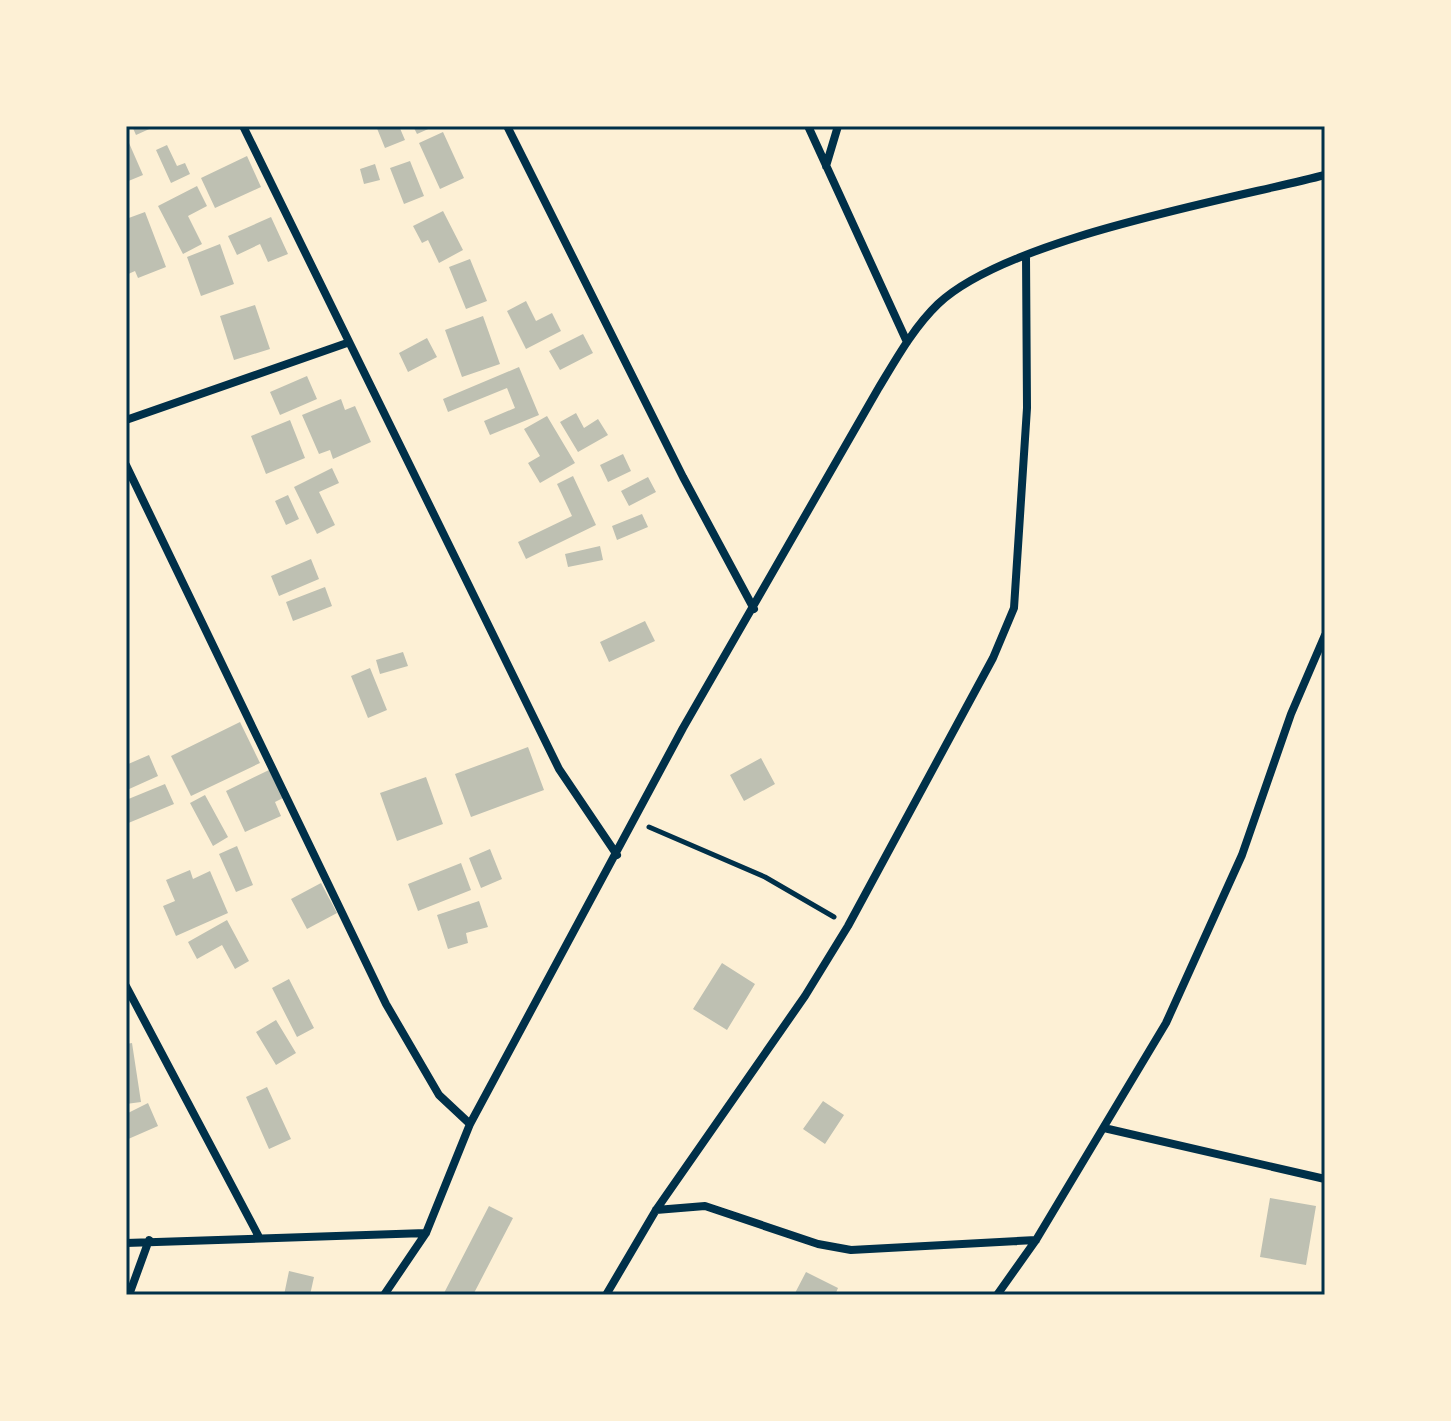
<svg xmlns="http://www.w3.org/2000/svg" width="1451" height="1421" viewBox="0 0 1451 1421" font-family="'IBM Plex Sans',sans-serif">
	<rect width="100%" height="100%" fill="#fdf0d5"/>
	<!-- building -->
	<path fill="#bec0b2" d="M132,126h24l-20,9z
		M376,126h23l6,14 -20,8z
		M413,126h22l-18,8z
		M443,132l21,46 -24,11 -21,-46z
		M129,143l14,32 -17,7v-37z
		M167,145l10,21 8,-3 5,11 -19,9 -15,-33z
		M247,156l14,31 -46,21 -14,-30z
		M410,161l14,35 -20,8 -14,-36z
		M375,164l5,16 -16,4 -4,-15z
		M197,186l10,20 -19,10 14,28 -19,10 -25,-48z
		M443,211l20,39 -24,13 -11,-23 -6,3 -9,-17z
		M145,212l21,55 -28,11 -3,-7 -9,4v-56z
		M271,217l17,37 -20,8 -8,-18 -23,11 -9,-19z
		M220,244l14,40 -33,12 -14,-39z
		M470,259l17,42 -21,8 -17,-42z
		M526,301l10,20 16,-8 9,18 -35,18 -19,-38z
		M255,305l15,44 -36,11 -14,-44z
		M483,316l17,48 -38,13 -17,-47z
		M583,334l10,19 -33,17 -11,-19z
		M427,338l10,19 -29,15 -9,-19z
		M519,367l20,48 -49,20 -6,-14 31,-13 -8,-20 -59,24 -5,-13z
		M307,376l10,23 -37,16 -10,-23z
		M341,399l4,11 10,-4 16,36 -38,17 -3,-9 -11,4 -17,-39z
		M576,413l8,15 14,-9 10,16 -30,17 -18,-30z
		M547,416l28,47 -35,20 -12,-20 12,-7 -16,-27z
		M290,420l15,38 -39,16 -15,-38z
		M623,454l8,17 -23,11 -8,-17z
		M332,468l7,15 -20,9 16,33 -18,9 -23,-47z
		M573,476l23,49 -70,34 -8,-17 54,-26 -15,-32z
		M648,477l8,15 -27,14 -8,-15z
		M288,495l11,24 -13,6 -11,-24z
		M642,514l6,13 -31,13 -5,-14z
		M600,546l3,14 -35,7 -3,-13z
		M311,559l8,20 -40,17 -8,-20z
		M325,587l7,19 -39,15 -7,-19z
		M645,621l10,20 -46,21 -9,-20z
		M403,652l5,14 -28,8 -4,-14z
		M370,668l17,42 -19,8 -17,-42z
		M240,722l20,41 -69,33 -20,-40z
		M528,747l16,43 -73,27 -16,-43z
		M149,755l9,21 -31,14 -1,-25z
		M761,758l14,26 -31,17 -14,-26z
		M269,770l14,28 -8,4 6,14 -36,16 -19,-41z
		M426,777l17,47 -46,17 -17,-48z
		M165,784l9,20 -48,20v-24z
		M205,795l23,42 -15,9 -23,-43z
		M237,846l16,39 -17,7 -17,-38z
		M490,849l12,30 -21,9 -12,-30z
		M461,863l10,27 -53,21 -10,-27z
		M190,870l3,9 17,-8 18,42 -52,23 -13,-30 12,-5 -9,-21z
		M321,883l16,30 -30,16 -16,-30z
		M479,901l9,26 -22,6 2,10 -20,6 -11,-34z
		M227,920l22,41 -14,8 -13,-24 -25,14 -9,-17z
		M722,963l33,21 -28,46 -34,-21z
		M289,979l25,49 -17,9 -25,-49z
		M276,1020l20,33 -20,12 -20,-33z
		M132,1043l9,59 -15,2v-60z
		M267,1087l24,52 -22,10 -23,-52z
		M823,1101l21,14 -19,29 -22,-15z
		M148,1103l10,23 -32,14v-26z
		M1270,1198l46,8 -10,59 -46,-8z
		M489,1206l24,12 -40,77h-30z
		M289,1271l25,6 -4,18h-26z
		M806,1272l32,16 -3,7h-41z"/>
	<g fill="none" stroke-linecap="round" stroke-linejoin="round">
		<!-- path -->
		<path stroke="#003049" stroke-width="5" d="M649,827l116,50 69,40"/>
		<!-- minor -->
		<path stroke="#003049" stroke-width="8" d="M243,126l316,643 58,86
			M507,126l176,351 71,132
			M808,126l99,216
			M826,166l12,-40
			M126,420l221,-77
			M126,465l260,539 53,91 31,29
			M126,986l133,251
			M1104,1128l221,51
			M656,1210l49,-4 113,38 33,6 185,-10
			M126,1243l300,-10
			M129,1295l20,-55
			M384,1295l42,-62 44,-109 213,-396 195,-339c17,-28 35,-61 60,-85 70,-66 289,-104 387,-129
			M606,1295l50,-85 149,-214 43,-70 145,-268 21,-50 13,-200 -1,-153
			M997,1295l39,-55 130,-217 76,-168 49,-141 34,-79"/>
	</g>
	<!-- border -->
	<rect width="1451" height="1421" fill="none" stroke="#fdf0d5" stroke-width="256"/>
	<rect x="128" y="128" width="1195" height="1165" fill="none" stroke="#003049" stroke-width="3"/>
</svg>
